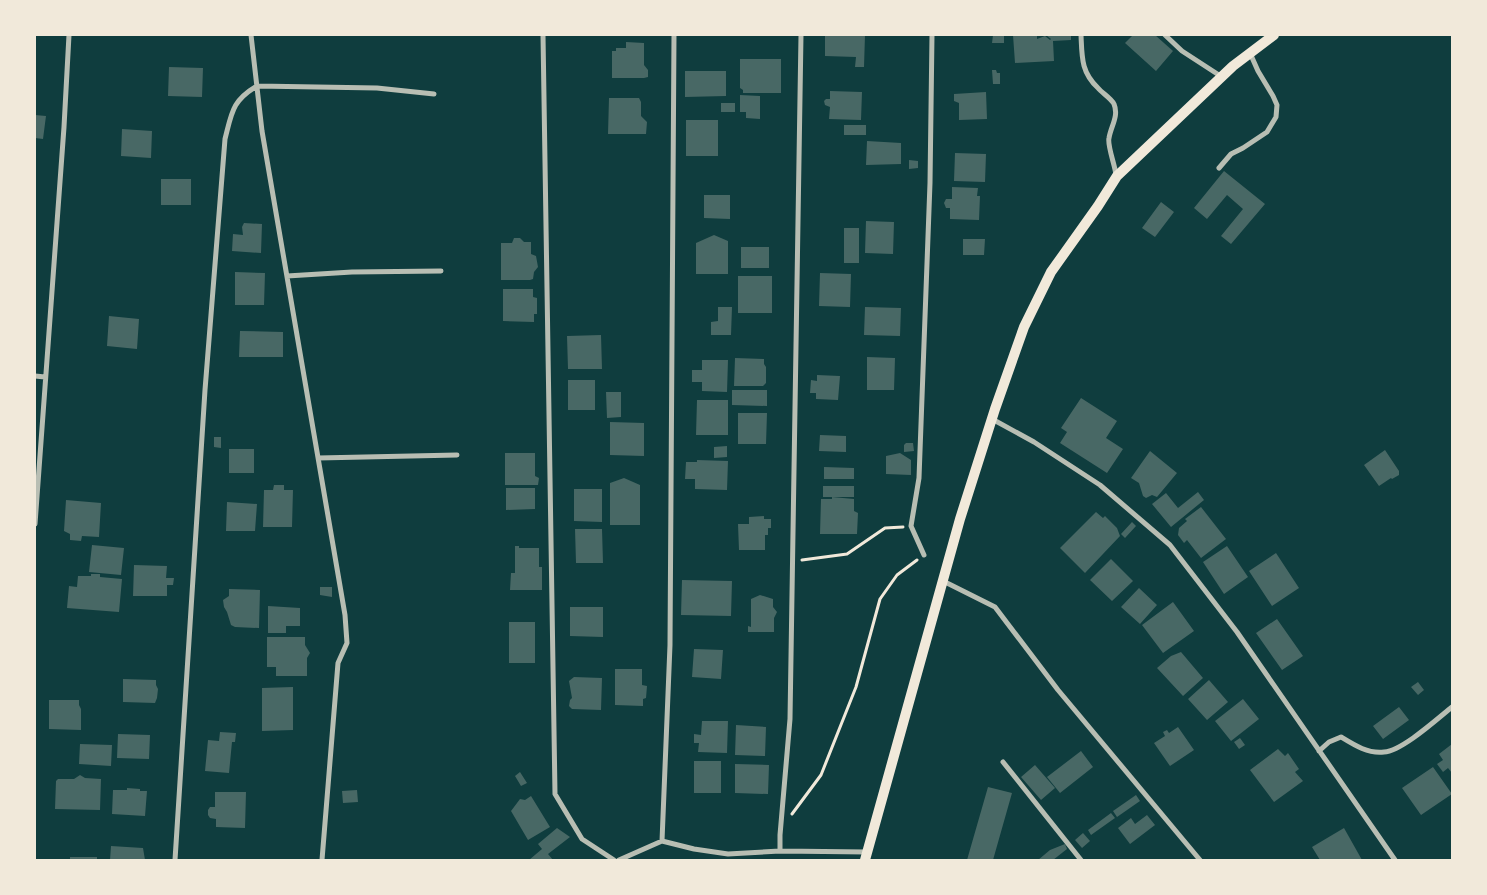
<svg xmlns="http://www.w3.org/2000/svg" width="1487" height="895" viewBox="0 0 1487 895" font-family="Inter,sans-serif">
	<rect width="100%" height="100%" fill="#0f3d3e"/>
	<!-- building -->
	<path fill="#486865" d="M825,35h40l-1,32h-9l1,-10 -31,-1z
		M993,35h11v8h-12z
		M1013,35h24v4l8,-3 5,4 1,-1 -5,-4h25v5l-18,1 1,20 -39,2z
		M1133,35h22l18,16 -17,20 -31,-28z
		M626,42l18,1v22l4,5v7l-4,1h-32v-27h4v-3h10z
		M740,59h41v34h-38v-3l-3,-2z
		M169,67l34,1 -1,29 -34,-1z
		M992,70h4l1,3h3v11h-7z
		M685,71h41v25l-41,1z
		M830,91l32,1 -1,28 -32,-1 1,-12 -5,-2 -1,-4 2,-2h4z
		M986,92l1,27 -28,1v-17l-5,-2v-7z
		M740,95l20,1v23l-14,-1v-6h-6z
		M609,98h30l2,4v14l6,6 -1,12h-38z
		M721,103h14v9h-14z
		M35,115l11,1 -3,23 -8,-1z
		M686,120h32v36h-32z
		M844,125h22v10h-22z
		M122,129l30,2 -1,27 -30,-2z
		M867,141l34,2v21l-35,1z
		M955,153l31,1 -1,28 -31,-1z
		M909,160l9,1v7l-9,1z
		M1224,171l41,33 -34,40 -10,-8 22,-27 -16,-14 -20,24 -13,-11z
		M161,179h30v26h-30z
		M952,187l26,1 -1,8h3l-1,24 -29,-1v-11h-4l-2,-5 2,-4h6z
		M704,195h26v24l-26,-1z
		M1161,202l13,10 -19,25 -13,-9z
		M866,221l28,1 -1,32 -28,-1z
		M244,223l18,1 -1,29 -29,-2 1,-17 10,1 -1,-8z
		M844,228h15v35h-15z
		M714,235l14,6v33h-32v-31z
		M514,238h6l4,4h7v12l5,2 2,11 -4,5 -1,7 -3,1h-29v-37h11z
		M963,239h22l-1,16h-21z
		M741,247h28v21h-28z
		M235,272l30,1 -1,32h-29z
		M820,273l31,1 -1,33 -31,-1z
		M738,276h34v37h-34z
		M503,289h30v8l4,1v16h-3v8l-31,-1z
		M718,307h14l-1,28h-20v-13l7,-1z
		M865,307l36,1 -1,28 -36,-1z
		M109,316l30,3 -2,30 -30,-3z
		M240,331l43,1v25h-44z
		M601,335l1,34h-34l-1,-33z
		M867,357l28,1 -1,32h-27z
		M735,358l29,1v5l2,3v16l-3,3h-29z
		M702,360h26l-1,32 -25,-1v-9h-10v-12h10z
		M817,375l23,1 -2,24 -22,-1v-6h-6l1,-13 6,1z
		M568,380h27v30h-27z
		M732,390h35v16l-35,-1z
		M606,392h15v25l-14,1z
		M1081,398l36,23 -11,17 17,11 -16,24 -47,-30 7,-11 -6,-4z
		M697,400h31v35h-32z
		M738,413h29l-1,31h-28z
		M610,422l34,1v33l-34,-1z
		M820,435l26,1v16l-27,-1z
		M214,437h7v11l-7,-1z
		M906,443h7l1,8 -10,1v-7z
		M727,446v11l-13,1v-11z
		M229,449h25v24h-25z
		M1385,450l14,21v4l-7,4 -1,-1 -12,8 -15,-21z
		M1150,451l27,22 -20,24 -5,-2 -6,3 -3,-2 -4,-13 -8,-5z
		M505,453h30v23l4,2 -1,7h-33z
		M900,453l11,7v15l-25,-1v-18z
		M697,460l31,1 -1,29 -32,-1v-10h-10l1,-17h11z
		M824,467l30,1v11h-30z
		M624,478l16,7v40h-30v-42z
		M274,485h10v5h9l-1,37h-29l1,-37h9z
		M823,486h31v11h-31z
		M506,488h29v21l-29,1z
		M574,489h28v33l-28,-1z
		M1198,492l6,8 -33,27 -19,-23 14,-11 12,15z
		M832,497l22,2v12l4,2 -1,21h-37l1,-35h11z
		M66,500l35,3 -2,34 -17,-1 -1,5 -11,-1v-6l-6,-3z
		M227,502l30,2 -2,27h-29z
		M1201,507l25,32 -25,19 -14,-18 -3,3 -6,-8 1,-7 8,-7 -2,-2z
		M1096,512l7,6 2,-2 12,12 3,8 -35,37 -25,-25z
		M764,516v3h7v9h-3v7h-3v15h-26l-1,-26h11v-7z
		M1132,522l4,4 -11,12 -4,-4z
		M575,529h27l1,34h-27z
		M92,545l32,3 -3,27 -32,-3z
		M515,546h4v2h20v19h3v23h-32l1,-17h4z
		M1227,546l21,31 -24,17 -21,-32z
		M1276,553l23,35 -27,18 -23,-35z
		M1111,559l22,22 -21,20 -22,-21z
		M134,565l33,1 -1,12h8l-1,7h-6v11h-34z
		M91,574h9v3l22,2 -3,33 -52,-4 2,-22 8,1 1,-11h13z
		M682,580l50,1 -1,35 -50,-1z
		M320,587h12v10l-12,-2z
		M1139,588l18,17 -17,19 -19,-17z
		M229,589l31,1 -1,38 -24,-1 -4,-2 -4,-13 -3,-5 -1,-7 6,-4z
		M760,595l13,4v8l4,5 -3,6v14h-26v-6l3,1v-28z
		M1173,602l21,29 -31,22 -21,-28z
		M268,606l32,2v18h-14v7h-18z
		M570,607h33v30l-33,-1z
		M1277,619l26,37 -21,14 -26,-37z
		M509,622h26v41h-26z
		M267,637h38v8l5,8 -3,5v18h-31v-9h-9z
		M694,649l29,1 -2,29 -29,-2z
		M1181,652l22,26 -20,18 -26,-28 14,-12z
		M615,669h27v16l5,1 -1,12 -3,1v7l-28,-1z
		M574,677l28,1 -1,32 -29,-1 -3,-3 1,-6 2,-2 -3,-17z
		M123,679l33,1v5l2,4 -1,9 -2,5 -32,-1z
		M1209,680l19,22 -21,18 -19,-21z
		M1418,682l6,8 -6,5 -7,-8z
		M293,687v43l-31,1v-43z
		M1243,699l16,20 -28,22 -16,-20z
		M49,700h30v5l2,4v21l-32,-1z
		M1399,707l10,13 -26,19 -10,-13z
		M702,721h26l-1,32 -29,-1 1,-9h-5v-9l7,1z
		M736,725l30,2 -1,29 -30,-1z
		M1178,727l16,23 -24,16 -16,-23 11,-7 -2,-4 4,-2 2,3z
		M220,732l16,1 -1,9h-3l-3,31 -24,-2 3,-31 11,1z
		M118,734l32,1 -1,24 -32,-1z
		M1240,738l5,7 -6,4 -5,-7z
		M80,744l32,1 -1,21 -32,-2z
		M1452,744v29l-4,-5 -5,4 -6,-8 6,-4 -4,-6z
		M1278,749l7,7 3,-3 11,16 -4,3 8,9 -29,21 -24,-32z
		M1081,751l12,16 -33,26 -13,-16z
		M694,761h27v32h-27z
		M735,764l34,1 -1,29 -33,-1z
		M1035,765l20,23 -14,12 -20,-23z
		M1433,767l19,27 -31,21 -19,-27z
		M520,772l7,11 -6,3 -6,-10z
		M80,775l5,3 16,1 -1,31 -45,-1 1,-28 2,-2h16z
		M988,787l24,6 -19,67h-26z
		M127,788l13,1v2h7l-2,25 -33,-2 1,-24h14z
		M357,790l1,12 -15,1 -1,-12z
		M215,792h31l-1,36 -29,-1v-8l-6,-1 -2,-3v-5l2,-3h5z
		M1136,795l4,6 -23,16 -4,-6z
		M531,796l19,31 -22,13 -17,-29 9,-12 5,1z
		M1111,813l4,5 -24,17 -3,-5z
		M1147,815l8,10 -25,19 -12,-16 13,-10 4,6z
		M557,828l13,9 -22,17 5,6h-24l13,-11 -4,-5z
		M1344,828l18,32h-42l-8,-13z
		M1083,833l7,8 -8,7 -7,-8z
		M1065,844l2,5 -14,11h-15l12,-10z
		M111,846l32,2 2,12h-35z
		M70,857h27v3h-27z"/>
	<g fill="none" stroke-linecap="round" stroke-linejoin="round">
		<!-- path -->
		<path stroke="#f1e9da" stroke-width="3" d="M802,560l45,-6 38,-26 18,-1
			M792,814l29,-39 35,-88 24,-88 17,-24 20,-15"/>
		<!-- minor -->
		<path stroke="#b8beb3" stroke-width="5" d="M251,35l11,96 83,484 2,28 -9,20 -16,197
			M543,35l12,759 27,45 32,21
			M674,35l-4,610 -8,196 32,8 34,5 52,-3 87,1
			M1081,35c1,22 0,37 17,53 4,5 13,10 16,16 5,12 -3,22 -5,34 -2,7 6,27 7,37
			M1165,35l17,16 40,26
			M1219,168l12,-14 12,-6 24,-16 9,-15 1,-12 -4,-9 -15,-25 -8,-18
			M287,276l65,-4 89,-1
			M35,376l10,1
			M992,419l42,23 66,43 70,60 67,87 158,228
			M318,458l139,-3
			M35,524l29,-397 5,-92
			M924,555l-13,-29 8,-48 11,-295 2,-148
			M943,581l52,26 63,83 142,170
			M1319,751l10,-9 12,-5c13,8 27,17 43,15 18,-1 53,-33 68,-45
			M1003,762l78,98
			M780,851v-16l10,-116 11,-684
			M175,860l30,-470 20,-251c7,-27 7,-38 32,-53l120,2 57,6
			M619,860l43,-19"/>
		<!-- secondary -->
		<path stroke="#f1e9da" stroke-width="10" d="M865,860l95,-341 35,-110 29,-82 27,-55 47,-66 19,-30 116,-110 41,-31"/>
	</g>
	<!-- border -->
	<rect width="1487" height="895" fill="none" stroke="#f1e9da" stroke-width="72"/>
</svg>
